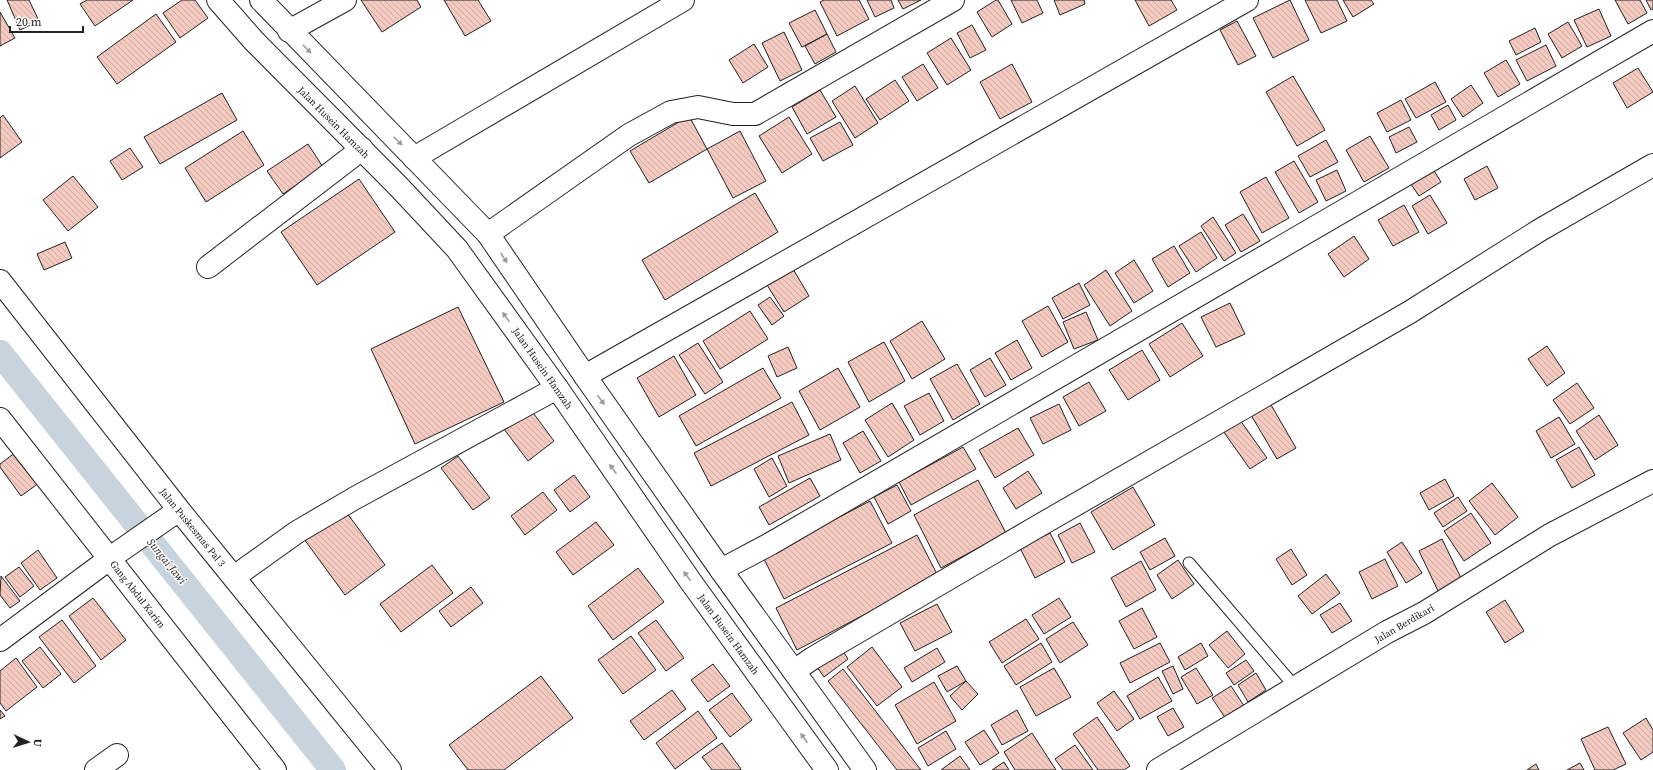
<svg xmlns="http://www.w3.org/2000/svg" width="1653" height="770" viewBox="0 0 1653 770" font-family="'Source Serif 4',serif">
	<defs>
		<pattern id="building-back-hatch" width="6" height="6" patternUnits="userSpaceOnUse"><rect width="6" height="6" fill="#f3c9c0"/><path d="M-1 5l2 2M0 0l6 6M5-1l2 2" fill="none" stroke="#d0aca5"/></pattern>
	</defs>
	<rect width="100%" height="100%" fill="#fff"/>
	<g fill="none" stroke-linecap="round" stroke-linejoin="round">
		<!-- canal -->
		<path stroke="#c7d3dd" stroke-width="26" d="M0,353l333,417"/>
	</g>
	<!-- building -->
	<path fill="url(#building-back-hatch)" stroke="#222" d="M7,0h22l10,21 -19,9z
		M87,0h46l-38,26 -15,-22z
		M182,0h13l13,18 -28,20 -17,-25z
		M361,0h56l4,7 -39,25z
		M444,0h34l13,21 -26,15z
		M824,0h35l10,19 -32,17 -17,-34z
		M867,0h24l3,8 -19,9z
		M898,0h23l-18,9z
		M996,0h2l14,24 -20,13 -15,-25z
		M1011,0h26l6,13 -21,10z
		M1054,0h30l1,4 -25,11z
		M1135,0h36l6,10 -28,16z
		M1290,0l19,40 -36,18 -20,-40z
		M1305,0h32l10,21 -26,12z
		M1343,0h28l3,4 -21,13z
		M1615,0h25l7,13 -19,11z
		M1646,0h7v9l-2,1z
		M1599,9l12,27 -24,11 -13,-27z
		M815,10l12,24 -25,13 -13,-24z
		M0,12l15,26 -15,8z
		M156,14l20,28 -59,42 -20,-27z
		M1237,21l19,35 -18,9 -18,-35z
		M1568,22l14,24 -20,12 -14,-24z
		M972,25l14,25 -16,8 -13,-25z
		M1535,28l6,14 -25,13 -7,-14z
		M784,32l18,38 -22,11 -18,-38z
		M827,34l9,18 -21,12 -10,-18z
		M951,38l20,32 -24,15 -20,-32z
		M754,44l14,23 -25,16 -14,-23z
		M1546,45l10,21 -29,15 -11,-21z
		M1506,60l14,24 -22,13 -14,-24z
		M923,64l15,24 -21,13 -15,-24z
		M1012,64l20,38 -32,17 -20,-37z
		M1638,68l15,24 -26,16 -14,-25z
		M1293,76l32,54 -28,16 -31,-54z
		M895,80l14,21 -29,19 -14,-21z
		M1435,82l11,20 -30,16 -11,-19z
		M1471,85l12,18 -20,14 -12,-18z
		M855,86l23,37 -23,15 -23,-37z
		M820,90l16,27 -29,17 -15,-27z
		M222,93l15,27 -77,44 -16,-27z
		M1401,100l10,20 -24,12 -10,-19z
		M1448,105l8,15 -17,10 -8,-15z
		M3,115l19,27 -22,16v-40z
		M689,116l18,33 -58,34 -19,-32z
		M789,117l23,37 -30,19 -23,-37z
		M840,122l13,23 -30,16 -13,-23z
		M1409,127l8,15 -21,11 -7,-16z
		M243,131l21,34 -58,37 -21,-34z
		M740,131l26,50 -33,17 -26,-49z
		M1370,136l19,32 -25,14 -18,-32z
		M1326,140l12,22 -28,15 -12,-21z
		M308,144l15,23 -40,27 -16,-23z
		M130,148l13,19 -21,13 -12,-19z
		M1294,161l24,41 -19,11 -24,-41z
		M1487,166l11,22 -23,12 -11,-21z
		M1433,169l8,13 -22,14 -8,-12z
		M1337,170l9,21 -20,10 -10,-21z
		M73,176l25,31 -30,24 -25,-31z
		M1266,177l23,41 -27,15 -22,-41z
		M359,179l36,53 -78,53 -36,-53z
		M755,193l23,39 -113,68 -23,-40z
		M1430,195l17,28 -19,11 -16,-28z
		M1404,205l15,27 -26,14 -15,-26z
		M1243,214l17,27 -19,11 -16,-27z
		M1213,217l23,36 -12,8 -23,-35z
		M1201,232l16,26 -21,14 -17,-26z
		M1354,236l15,23 -25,18 -16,-23z
		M65,242l7,16 -28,12 -7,-16z
		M1174,246l16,27 -22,14 -16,-28z
		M1134,260l19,31 -19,12 -19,-30z
		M793,269l16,27 -25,16 -17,-27z
		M1106,270l26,41 -22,15 -26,-41z
		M1079,283l11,22 -27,14 -11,-21z
		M770,297l14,19 -12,9 -14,-20z
		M1230,303l15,31 -29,13 -15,-30z
		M1048,306l20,36 -26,15 -20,-36z
		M458,307l46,95 -89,42 -44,-95z
		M750,311l18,28 -48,30 -17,-28z
		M1086,312l12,28 -24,9 -11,-27z
		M922,321l23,38 -33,20 -22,-38z
		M1182,323l21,33 -33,21 -21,-33z
		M1017,340l15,28 -21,12 -16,-27z
		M884,342l21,39 -36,21 -21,-40z
		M698,343l25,39 -18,12 -26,-39z
		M1547,346l18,27 -18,13 -19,-27z
		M788,347l9,21 -20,9 -9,-21z
		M1142,350l18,30 -32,20 -19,-30z
		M674,356l22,39 -37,22 -22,-39z
		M990,358l16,27 -21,12 -15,-27z
		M957,364l23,40 -27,16 -23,-41z
		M763,368l18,30 -85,48 -17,-30z
		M838,368l22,39 -40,23 -21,-39z
		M1089,382l17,29 -27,15 -16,-29z
		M1577,383l17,25 -24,16 -17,-24z
		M929,393l15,28 -24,14 -16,-29z
		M1267,398l29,50 -19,11 -29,-49z
		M792,402l17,33 -98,51 -17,-33z
		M892,403l22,37 -26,17 -23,-37z
		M1059,404l12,26 -28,14 -13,-26z
		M531,410l23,31 -26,20 -24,-32z
		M1599,415l19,30 -23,15 -19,-29z
		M1559,417l16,27 -24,14 -15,-27z
		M1240,420l27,38 -17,11 -27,-38z
		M1018,428l16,27 -39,23 -16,-28z
		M863,431l18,30 -21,12 -17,-30z
		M830,434l11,26 -52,23 -11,-27z
		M963,447l13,22 -65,36 -12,-23z
		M1579,447l16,28 -23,13 -16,-28z
		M16,452l23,31 -18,13 -21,-29v-3z
		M458,456l32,42 -17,12 -32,-42z
		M772,458l15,28 -18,11 -15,-28z
		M1028,471l14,22 -26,16 -13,-21z
		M574,475l16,22 -20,15 -16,-22z
		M810,478l10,18 -51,29 -10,-18z
		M1445,479l9,17 -25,14 -9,-17z
		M978,480l28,53 -65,35 -27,-53z
		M1492,483l26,34 -23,18 -26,-34z
		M897,485l14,26 -23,13 -14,-27z
		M1133,487l22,38 -42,25 -22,-38z
		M543,492l14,18 -32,25 -14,-19z
		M1458,497l9,14 -24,16 -9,-14z
		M870,501l22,42 -108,56 -21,-42z
		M344,509l41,56 -40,30 -41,-56z
		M1471,513l20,30 -27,18 -20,-30z
		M596,522l18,23 -41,30 -17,-23z
		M1080,523l15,29 -23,11 -14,-28z
		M1050,533l15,29 -30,16 -15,-30z
		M917,535l21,41 -141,74 -21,-42z
		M1165,538l10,18 -25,14 -10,-18z
		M1442,539l21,43 -24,11 -20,-42z
		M1402,542l20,31 -16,10 -19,-31z
		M1291,549l16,26 -15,10 -16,-26z
		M38,550l19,28 -17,12 -19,-27z
		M1385,559l13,27 -26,13 -13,-27z
		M1178,560l16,24 -22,15 -15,-24z
		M1141,561l15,29 -30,17 -15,-29z
		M432,565l21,28 -52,39 -21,-28z
		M19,567l15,19 -14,11 -15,-20z
		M638,568l26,34 -51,38 -25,-34z
		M1326,574l14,19 -28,21 -14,-18z
		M1,576l19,25 -10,7 -10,-13z
		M471,587l12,16 -32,24 -12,-16z
		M93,598l33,42 -25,20 -32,-44z
		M1059,598l12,19 -27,17 -12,-19z
		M1505,600l19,31 -19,12 -19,-31z
		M1340,603l12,18 -20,12 -12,-18z
		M937,604l15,28 -37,19 -15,-28z
		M1142,608l15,29 -23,12 -15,-28z
		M1026,619l13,20 -37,24 -13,-21z
		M62,620l34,46 -22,17 -35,-46z
		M656,620l28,38 -18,13 -28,-38z
		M1073,622l15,23 -28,18 -14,-24z
		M1227,631l18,23 -17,14 -19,-23z
		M631,636l25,34 -33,24 -25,-34z
		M1041,643l11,19 -36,23 -12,-19z
		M1160,643l10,19 -40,21 -10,-20z
		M1201,643l7,13 -23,14 -7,-13z
		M839,645l9,14 -24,18 -10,-14z
		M40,647l21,27 -18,14 -21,-27z
		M872,647l30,40 -25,19 -30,-39z
		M937,648l8,14 -33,20 -8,-14z
		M16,658l21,29 -31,24 -6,-8v-32z
		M1246,660l8,11 -20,14 -8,-12z
		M713,664l17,22 -22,16 -17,-22z
		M957,666l9,15 -19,11 -9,-16z
		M1173,666l10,23 -10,5 -11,-23z
		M1054,668l17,29 -35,19 -16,-29z
		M1196,668l17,27 -16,9 -16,-27z
		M843,669l78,101h-24l-69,-89z
		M1256,673l10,17 -18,12 -10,-17z
		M541,676l32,42 -69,52h-36l-19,-25z
		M1158,677l14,24 -32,18 -13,-23z
		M966,681l12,13 -16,16 -12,-14z
		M934,682l22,39 -39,23 -22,-39z
		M1231,686l15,23 -18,13 -16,-24z
		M672,690l14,19 -42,31 -14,-19z
		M1114,691l20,28 -17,12 -20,-28z
		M732,693l20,27 -22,17 -21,-27z
		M1173,708l11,19 -16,9 -11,-19z
		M0,710l5,6 -5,3z
		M1017,710l11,21 -26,14 -11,-20z
		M698,711l19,27 -42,31 -19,-26z
		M1097,717l33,49 -6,4h-26l-25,-36z
		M1646,718l7,12v22l-12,8 -18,-27z
		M1608,727l18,37 -13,6h-18l-14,-31z
		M984,730l15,23 -19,12 -15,-23z
		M946,731l10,18 -28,17 -10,-18z
		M1032,733l24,37h-41l-11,-18z
		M722,743l19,26 -1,1h-28l-10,-13z
		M1075,745l18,25h-30l-8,-11z
		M960,756l10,14h-29z
		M1004,762l5,8h-17z
		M1580,763l4,7h-17z
		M1536,764l3,6h-12z"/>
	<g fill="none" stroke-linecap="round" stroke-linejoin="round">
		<!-- lane casing -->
		<g stroke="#222" stroke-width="13">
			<path id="lane" d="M1189,563l107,125"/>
		</g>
		<!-- street casing -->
		<g stroke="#222" stroke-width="24">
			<path id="street" d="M289,31l56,-31
				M414,158l269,-158
				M488,234l141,-99 42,-23 27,-5 35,7h22l198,-114
				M208,267l154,-118
				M0,281l179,229 211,260
				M585,376l662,-376
				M0,419l275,351
				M721,570l49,-26 883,-513
				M234,577l63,-45 58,-34 202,-110
				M0,640l120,-89 59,-41
				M794,671l19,-13 222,-130 375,-216 130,-82 113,-65
				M96,770l21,-15
				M1158,770l229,-138 37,-19 126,-78 103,-54"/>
		</g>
		<!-- secondary casing -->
		<g stroke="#222" stroke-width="24">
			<path id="secondary" d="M218,0l36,41 145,146 58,62 100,139 134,194 136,188
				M261,0l227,234 97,142 136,194 144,200"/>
		</g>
		<!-- lane -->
		<use href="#lane" stroke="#fff" stroke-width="11"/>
		<!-- street -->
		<use href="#street" stroke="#fff" stroke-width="22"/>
		<!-- secondary -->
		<use href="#secondary" stroke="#fff" stroke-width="22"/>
	</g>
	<!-- one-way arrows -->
	<defs><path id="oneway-solid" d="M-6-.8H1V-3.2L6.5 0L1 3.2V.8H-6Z"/></defs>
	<g fill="#9c9c9c">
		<use href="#oneway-solid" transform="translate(307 49) rotate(45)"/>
		<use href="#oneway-solid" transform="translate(398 141) rotate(45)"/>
		<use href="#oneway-solid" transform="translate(504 258) rotate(56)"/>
		<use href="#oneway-solid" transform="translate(506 317) rotate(-126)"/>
		<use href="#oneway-solid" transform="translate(601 400) rotate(55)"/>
		<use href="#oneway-solid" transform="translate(613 469) rotate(-125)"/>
		<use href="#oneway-solid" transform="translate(687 576) rotate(-125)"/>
		<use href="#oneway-solid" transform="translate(804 738) rotate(-126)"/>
	</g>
	<g text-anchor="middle" stroke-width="3" stroke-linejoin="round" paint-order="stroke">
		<!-- street labels -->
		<g font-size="10" fill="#222" stroke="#fff">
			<text transform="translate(334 122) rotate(45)" y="4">Jalan Husein Hamzah</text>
			<text transform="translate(543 368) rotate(55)" y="4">Jalan Husein Hamzah</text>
			<text transform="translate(193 527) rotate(51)" y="4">Jalan Puskesmas Pal 3</text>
			<text transform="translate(138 594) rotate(52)" y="4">Gang Abdul Karim</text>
			<text transform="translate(1404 623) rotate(-30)" y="4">Jalan Berdikari</text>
			<text transform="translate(729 634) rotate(54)" y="4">Jalan Husein Hamzah</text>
		</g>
		<!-- water labels -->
		<g font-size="11" font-style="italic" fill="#222" stroke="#fff">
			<text transform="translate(167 561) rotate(51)" y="4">Sungai Jawi</text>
		</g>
	</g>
	<!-- north arrow -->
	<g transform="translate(28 742) rotate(94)" stroke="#ffffff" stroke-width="3" paint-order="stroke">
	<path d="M0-3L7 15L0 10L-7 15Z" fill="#222222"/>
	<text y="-6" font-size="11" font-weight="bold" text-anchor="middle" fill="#222222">U</text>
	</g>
	<!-- scale -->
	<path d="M10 26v6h73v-6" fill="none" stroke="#222222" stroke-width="2"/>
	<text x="16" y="26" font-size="12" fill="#222222" stroke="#ffffff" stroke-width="3" paint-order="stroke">20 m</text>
</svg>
